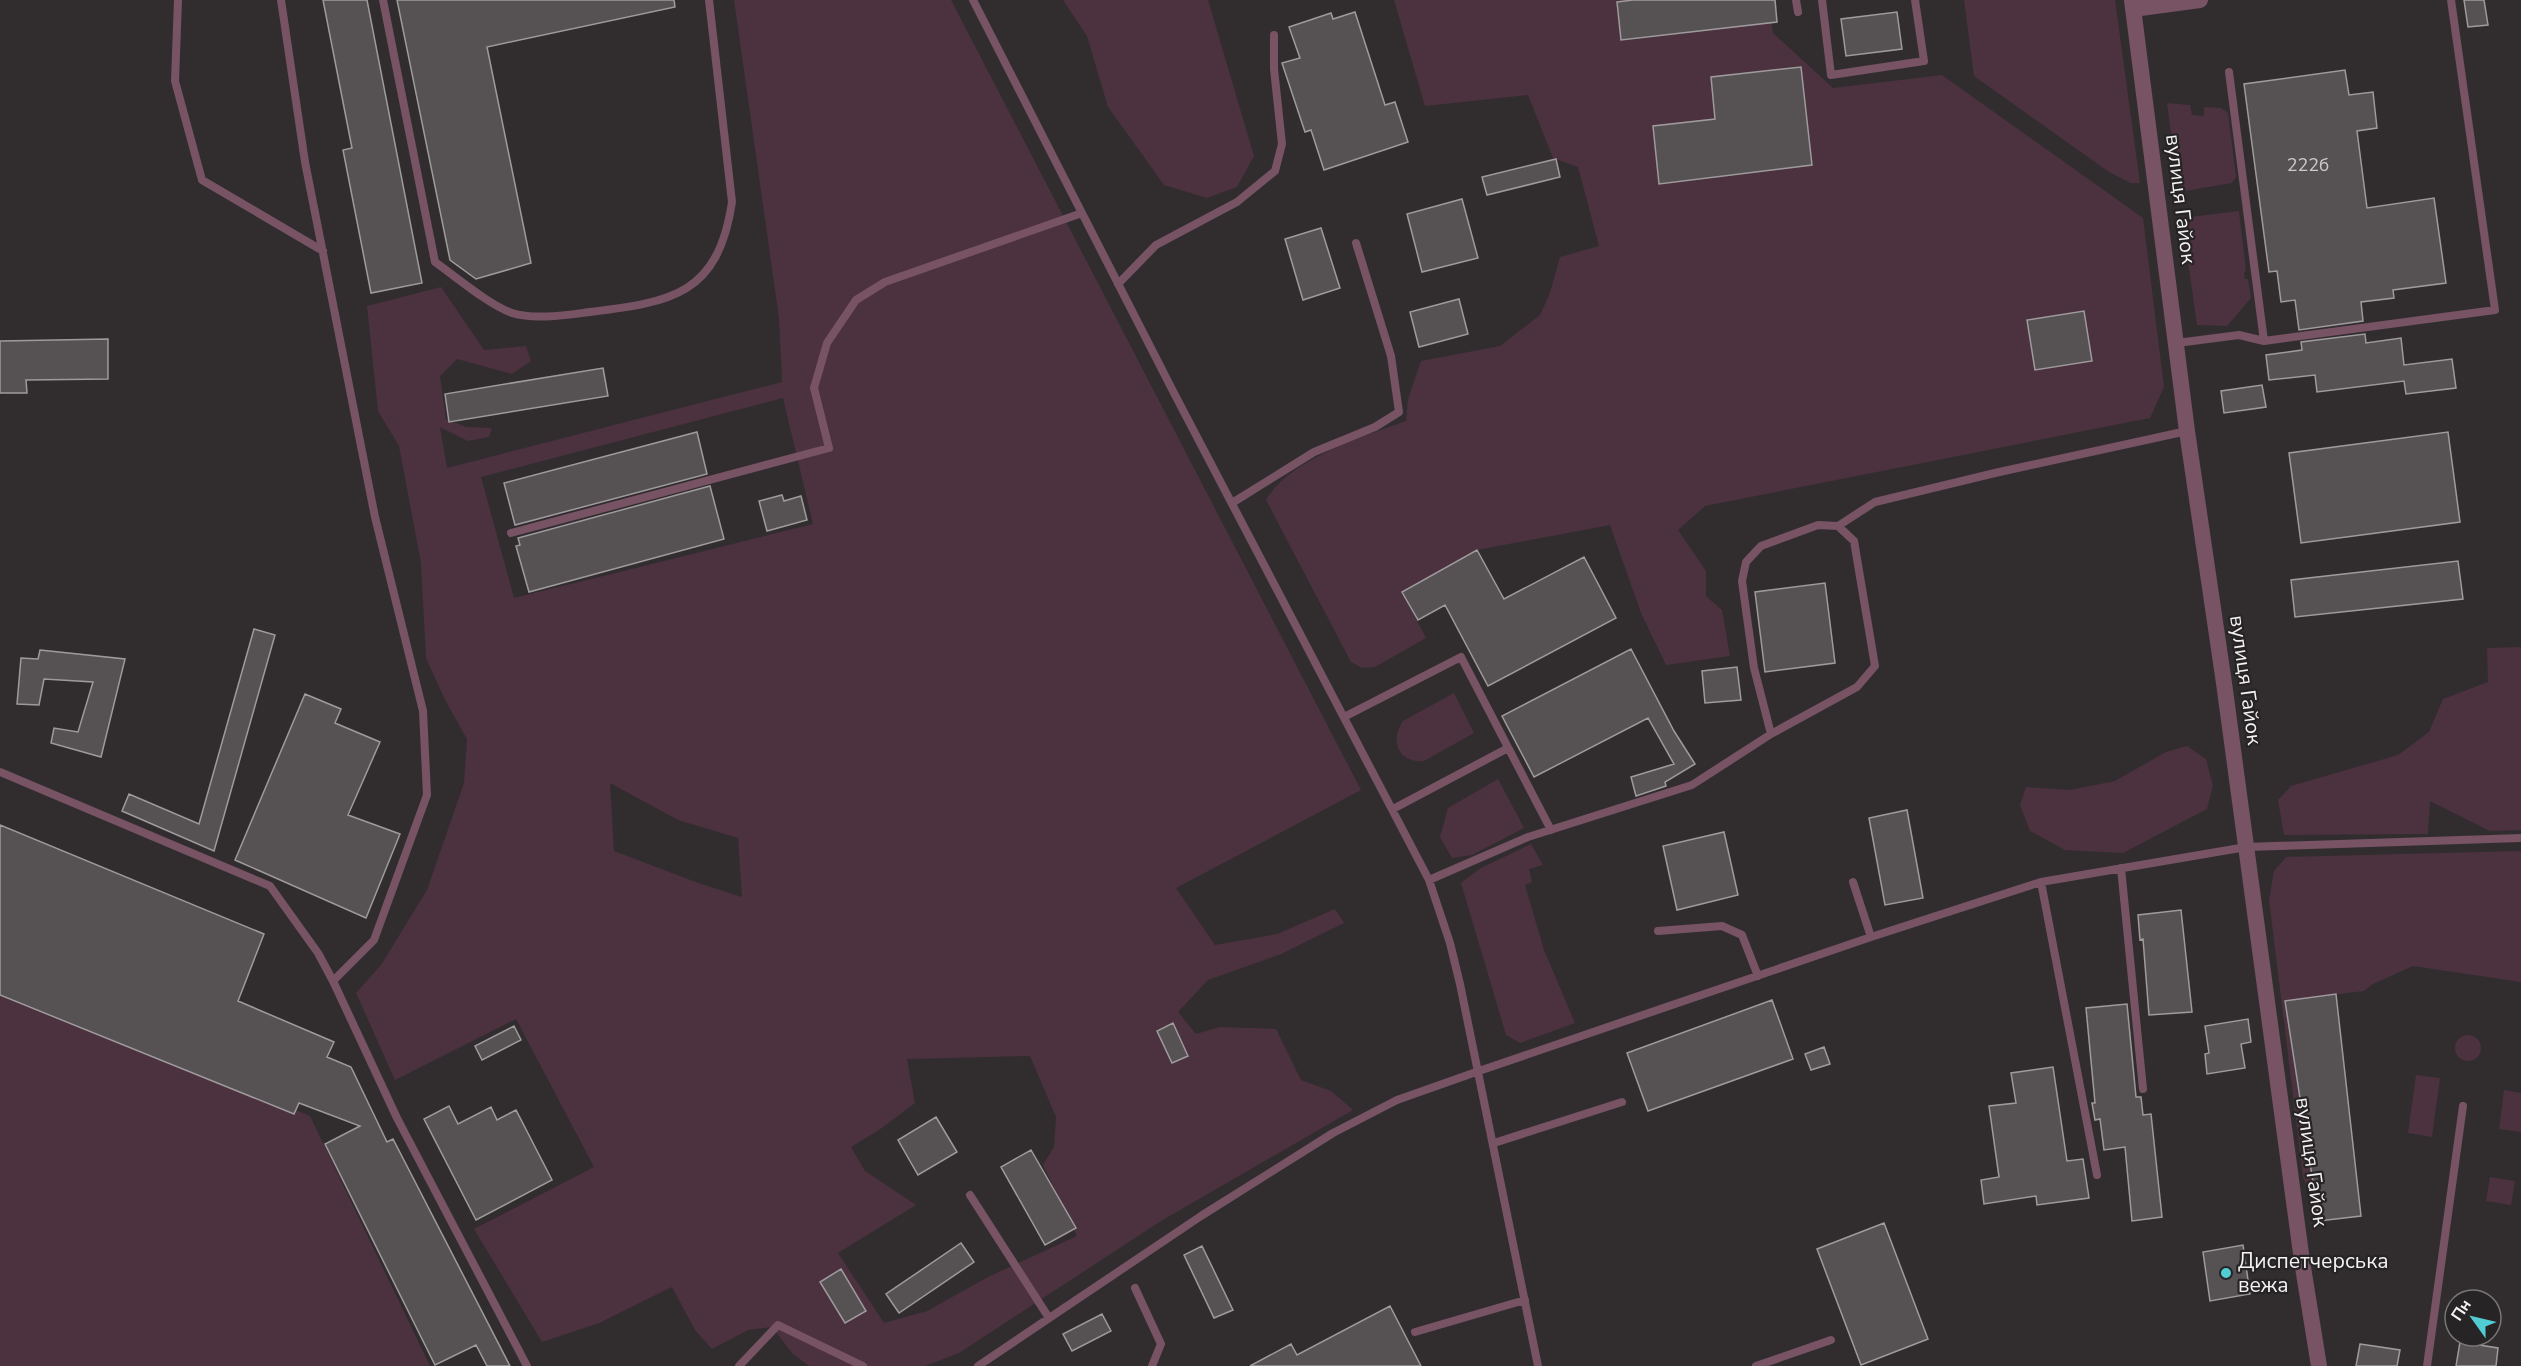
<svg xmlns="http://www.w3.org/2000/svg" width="2521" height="1366" viewBox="0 0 2521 1366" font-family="'Nunito Sans',sans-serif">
	<rect width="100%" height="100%" fill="#312d2f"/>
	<!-- green -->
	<path fill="#4c313e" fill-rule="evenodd" d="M734,0h217l410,790 -185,98 39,57 62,-11 58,-25 9,14 -63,31 -73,26 -30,32 18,22 24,-7 56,2 25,51 30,11 22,19 -192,111 -202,132 -34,13h-116l-17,-13 -20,-26 -24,3 -36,19 -17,-19 -23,-43 -73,36 -57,19 -68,-113 120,-62 -78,-148 -121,61 -39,-87 25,-28 46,-75 37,-107 3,-44 -22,-39 -19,-42 -5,-95 -22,-117 -21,-35 -11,-105 74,-19 43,63 42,-4 5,15 -19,13 -55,-15 -17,17 6,43 20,8 26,1 -3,9 -21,4 -28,-14 7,41 335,-86 -3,-64zM783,398l30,126 -299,74 -33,-121zM610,783l68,37 60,18 4,59 -41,-13 -87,-33zM1030,1056l26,61 -2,30 -11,18 34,71 -89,41 -61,34 -43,12 -46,-70 78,-48 -51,-34 -14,-24 28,-17 36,-27 -8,-44z
		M1063,0h145l46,156 -17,31 -30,11 -43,-13 -56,-78 -21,-71z
		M1394,0h375l4,33 60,55 109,-13 201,143 21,169 -14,31 -445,88 -27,24 28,41v25l16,14 8,46 -64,9 -25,-52 -31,-88 -133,25 -75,42 24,46 -51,29 -13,1 -11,-6 -85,-162c22,-40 98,-64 140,-79l2,-22 13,-38 79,-15 40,-31 10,-22 10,-36 39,-11 -21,-79 -25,-9 -25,-63 -103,11z
		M1964,0h151l25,183h-9l-22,-11 -135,-96z
		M2167,103l23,2 2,10 12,1v-9l17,1 7,5 8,64 -4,6 -53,9z
		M2239,211l7,60 -2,1 1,7h3l3,19 -24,28 -30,-1 -15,-107z
		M2521,647v183l-31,1 -60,-30 -2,33 -144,1 -6,-35 13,-14 107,-31 31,-23 14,-33 45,-17 -1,-34z
		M1454,693l20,40 -50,28c-25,2 -35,-20 -21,-40z
		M2187,746l19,13 7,27 -6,23 -84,44 -58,-3 -35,-19 -10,-26 6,-18 44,3 45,-9 51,-29z
		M1498,779l26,49 -52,27 -20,3 -12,-21 8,-29z
		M1531,844l12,21 -14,4 3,13 -7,3 19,65 31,73 -55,20 -14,-8 -45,-152 20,-15z
		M2521,851v131l-108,-16 -40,18 -9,7 -79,10 33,207 -15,-31 -34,-277 5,-29 12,-14z
		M0,986l310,130 120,250h-430z
		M2455 1048a13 13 0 1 1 26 0a13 13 0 1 1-26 0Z
		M2416,1075l24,3 -8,59 -24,-4z
		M2504,1090l17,3v39l-22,-3z
		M2490,1177l25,4 -4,24 -25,-4z"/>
	<!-- building -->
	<path fill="#565254" stroke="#9f9b9d" stroke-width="1.5" d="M323,0h44l55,283 -51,10 -28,-143 9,-2z
		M397,0h277l1,7 -188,40 44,216 -55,16 -26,-19z
		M1633,0h142l2,22 -156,18 -4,-38z
		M2464,0h20l4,25 -20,2z
		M1355,12l30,93 10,-3 13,40 -84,28 -13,-40 -6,2 -23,-69 18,-5 -11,-31 42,-14 2,6z
		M1897,12l5,37 -56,7 -5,-37z
		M1801,67l11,98 -153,19 -6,-58 62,-7 -4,-42z
		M2345,70l4,25 24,-3 4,36 -20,3 10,77 67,-10 12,85 -53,7 1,8 -33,4 2,19 -64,9 -4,-30 -14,2 -4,-31 -8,1 -25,-188z
		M1556,159l4,18 -73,18 -5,-18z
		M1462,199l16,59 -56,14 -15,-58z
		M1321,228l19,60 -37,12 -18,-61z
		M1459,299l9,35 -49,13 -9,-35z
		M2084,311l8,50 -57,9 -8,-50z
		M2365,334l1,9 35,-5 3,27 48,-6 4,29 -50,6 -2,-13 -87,11 -2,-17 -46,5 -3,-25 36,-5 -1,-8z
		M108,339v40l-82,1 1,13h-27v-52z
		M603,368l5,28 -159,26 -4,-28z
		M2262,385l4,22 -42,6 -3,-22z
		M697,432l10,42 -192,51 -11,-42z
		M2448,432l12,90 -159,21 -12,-90z
		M710,486l14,53 -195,53 -13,-46 4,-1 -2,-7z
		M782,495l2,6 17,-5 6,24 -40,11 -8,-30z
		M1477,550l27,49 80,-42 32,61 -128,68 -43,-81 -27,15 -16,-28z
		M2458,561l5,38 -168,18 -4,-37z
		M1825,583l10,80 -70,9 -10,-80z
		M254,629l21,6 -61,216 -92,-40 7,-17 70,30z
		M1631,649l43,82 21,33 -30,18 1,4 -30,10 -5,-19 43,-13 -26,-46 -114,59 -32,-61z
		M40,650l85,9 -24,98 -50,-14 3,-15 24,4 15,-50 -49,-3 -5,26 -22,-1 4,-46 17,1z
		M1737,667l4,33 -36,3 -3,-32z
		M305,694l36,15 -6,14 45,19 -32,73 52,19 -34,84 -131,-58z
		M1907,810l16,88 -38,7 -16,-87z
		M0,825l264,109 -26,67 96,41 -7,15 24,10 36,75 6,-3 117,227h-23l-11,-21 -41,20 -110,-221 35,-18 -61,-23 -5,11 -294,-119z
		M1724,832l14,63 -61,15 -14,-64z
		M2181,910l11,102 -43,3 -6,-76 -3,1 -2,-25z
		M2336,994l25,222 -42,5 -34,-220z
		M1772,1000l21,59 -145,52 -21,-58z
		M2127,1004l9,93h5l2,18 8,-1 11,103 -30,4 -7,-74 -21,3 -4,-31 -5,1 -3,-17h3l-9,-95z
		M2248,1019l3,23 -10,2 4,24 -38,6 -2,-20 4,-1 -4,-27z
		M1173,1023l15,33 -16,7 -15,-32z
		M514,1026l7,14 -39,20 -7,-14z
		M1824,1047l6,17 -19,6 -6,-16z
		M2053,1067l14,94 16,-2 6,39 -52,7 -1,-9 -52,8 -3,-24 18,-3 -10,-71 27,-3 -5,-30z
		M449,1106l9,18 33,-17 6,13 19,-10 36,70 -76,40 -52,-101z
		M936,1117l21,35 -39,23 -20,-35z
		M1031,1150l45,78 -31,17 -44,-78z
		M1884,1223l44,116 -67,26 -44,-116z
		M961,1243l13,19 -75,51 -13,-19z
		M2243,1245l7,49 -40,7 -7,-49z
		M1202,1246l31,64 -19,8 -30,-63z
		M841,1269l25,42 -21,12 -25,-41z
		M1390,1306l31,60h-171l41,-22 6,11z
		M1102,1314l9,17 -39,20 -9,-17z
		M2460,1342l38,6 -2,18h-40z
		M2360,1344l40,6 -3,16h-41z"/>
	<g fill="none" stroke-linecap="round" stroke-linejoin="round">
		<!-- lane -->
		<path stroke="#775364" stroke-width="8" d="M178,0l-3,81 27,99 121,71
			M281,0l24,162 70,355 48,194 4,84 -53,145 -41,41
			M383,0l52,262c20,14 54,43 77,51 23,7 54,2 78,-1 82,-10 128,-17 142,-110l-23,-202
			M973,0l202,395 254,485 21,63 10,41 78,382
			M1796,0l2,12
			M1822,0l9,75 93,-14 -9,-61
			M2229,72l35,269
			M1118,284l38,-39 81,-43 38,-31 7,-27 -8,-75v-34
			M2177,343l62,-8 25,6 231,-31 -44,-310
			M1232,503l82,-51 61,-25 24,-15 -8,-56 -35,-113
			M1838,526l16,15 21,125 -18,21 -86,47 -17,-66 -12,-87 4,-19 15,-16 57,-21 20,1 37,-24 120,-29 192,-42
			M511,533l318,-85 -15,-60 13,-45 29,-43 29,-18 197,-69
			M1344,717l117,-60 90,173
			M0,772l270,114 48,67 15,28 64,137 130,248
			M1393,809l115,-61
			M2121,868l22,221
			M1429,880l99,-43 164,-52 79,-51
			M1853,882l18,55
			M2041,882l56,293
			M1658,931l64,-5 20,9 16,41
			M1494,1143l128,-41
			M970,1195l79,123
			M1135,1288l26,56 -9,22
			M1415,1332l110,-32
			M739,1366l39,-41 85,41
			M978,1366l223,-150 132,-83 64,-33 82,-29 392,-134 170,-55 205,-35 275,-9
			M1756,1366l75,-26
			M2427,1366l36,-260"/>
		<!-- street -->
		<path stroke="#775364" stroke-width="16" d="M2132,0l55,431 37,252 78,578 17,105
			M2133,9l67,-9"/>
	</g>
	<!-- markers -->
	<circle fill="#51ccd2" stroke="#272425" stroke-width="2" cx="2226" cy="1273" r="6"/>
	<g text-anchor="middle" stroke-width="4.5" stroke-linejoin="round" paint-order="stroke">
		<!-- number labels -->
		<g font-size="18" fill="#cccacb">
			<text x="2308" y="171">222б</text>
		</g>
		<!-- street labels -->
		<g font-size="21" fill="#f4f2f3" stroke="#272425">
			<text transform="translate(2181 199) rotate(83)" y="7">вулиця Гайок</text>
			<text transform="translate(2246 680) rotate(82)" y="7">вулиця Гайок</text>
			<text transform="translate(2312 1162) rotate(82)" y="7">вулиця Гайок</text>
		</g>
		<!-- poi labels -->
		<g font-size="21" fill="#f4f2f3" stroke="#272425" text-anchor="start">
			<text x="2238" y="1268">Диспетчерська<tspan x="2238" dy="24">вежа</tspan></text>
		</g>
	</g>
	<!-- north arrow -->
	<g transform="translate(2473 1318) rotate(304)"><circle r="28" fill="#272425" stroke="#797677" stroke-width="1.5"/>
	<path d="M0-4.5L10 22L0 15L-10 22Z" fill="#51ccd2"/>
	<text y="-9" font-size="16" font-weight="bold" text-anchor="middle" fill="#f4f2f3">Пн</text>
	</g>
</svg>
